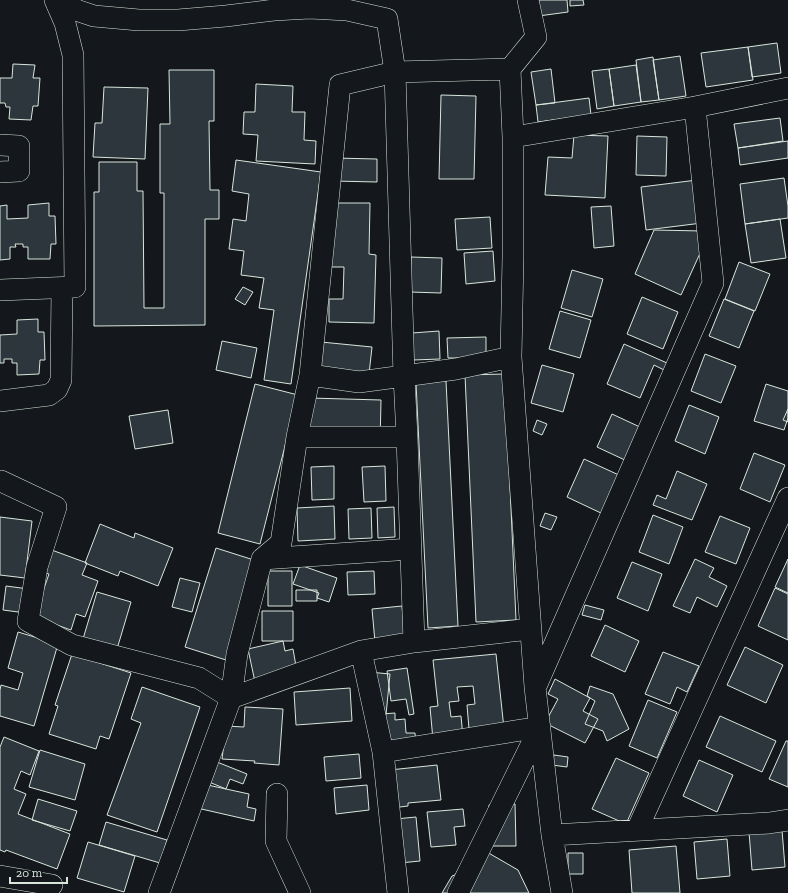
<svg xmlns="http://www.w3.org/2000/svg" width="788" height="893" viewBox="0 0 788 893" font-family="'Zilla Slab',serif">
	<rect width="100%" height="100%" fill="#14181c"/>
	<!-- building -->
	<path fill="#2c363c" stroke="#d8e6dc" d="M529,0h38l1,12 -37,5z
		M570,0h13l1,5 -14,1z
		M777,43l4,30 -29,4 -4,-30z
		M748,47l5,33 -47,7 -5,-34z
		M680,56l6,40 -27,4 -6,-40z
		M653,57l6,43 -18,2 -5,-42z
		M13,64l22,1 -2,13h7l-2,28h-5l-2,14 -22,-1 1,-12h-4l-1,-4h-5v-25h12z
		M636,65l5,37 -27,4 -5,-37z
		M551,69l4,34 -19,2 -5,-33z
		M609,69l5,37 -17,3 -5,-38z
		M169,70h45v51h-5l1,69h9v29h-14v106l-111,1v-134h5v-30h38v29h6l1,117h20v-115h-4v-69h10z
		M256,84l37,2 -1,26h13l-1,28 12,1 -1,23 -59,-3 2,-26 -15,-1 1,-22h11z
		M104,87l44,1 -3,71 -52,-2 2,-34h7z
		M441,95l35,1 -2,83h-35z
		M589,98l2,17 -53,7 -2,-17z
		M780,118l3,23 -45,7 -4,-24z
		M574,135l34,1 -3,62 -60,-3 3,-38 24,1z
		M637,136l30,1 -1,39 -30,-1z
		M788,141v17l-48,7 -2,-17z
		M334,158l43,1v23l-44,-1z
		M236,160l85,12 -30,212 -27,-4 10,-70 -15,-2 5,-30 -23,-3 3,-24 -15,-2 4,-30 13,2 3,-27 -17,-3z
		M784,178l4,28v12l-43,6 -5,-40z
		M697,180l5,43 -56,7 -5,-43z
		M49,203v13h6l1,28h-5l-1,15h-22v-12h-5v-3h-8l1,3h-6v12l-10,1v-54l7,-1v14l21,-1v-13z
		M331,203h39l-1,51 7,1 -2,68 -45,-1v-23h14l1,-32h-13z
		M611,206l3,40 -20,2 -3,-41z
		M490,217l2,31 -35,2 -2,-31z
		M780,219l6,39 -35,5 -6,-39z
		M654,230l49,1 -1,18 -21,46 -46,-21z
		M493,251l2,30 -29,3 -2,-31z
		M411,257l31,1 -1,35 -31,-1z
		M739,262l31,12 -15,37 -30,-12z
		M572,270l31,9 -11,38 -31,-9z
		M243,287l10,5 -8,13 -10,-6z
		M642,297l36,15 -15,37 -36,-15z
		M724,299l30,12 -15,37 -30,-12z
		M560,311l31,9 -11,38 -31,-9z
		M38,319v13h6l1,28h-5l-1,14 -22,1v-12h-5v-4h-8v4h-4v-28l17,-1v-14z
		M439,331l1,28 -27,1 -1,-27z
		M486,337v21h-38l-1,-20z
		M222,341l35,7 -6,30 -35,-8z
		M321,342l51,5 -3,27 -51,-5z
		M624,344l43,19 -3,7 -10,-5 -14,33 -33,-14z
		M705,354l31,12 -15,37 -30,-12z
		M542,365l32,9 -11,38 -32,-9z
		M505,374l11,246 -40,2 -11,-247z
		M446,381l12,245 -30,2 -12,-245z
		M255,384l43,11 -38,149 -42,-11z
		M766,384l22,7v27l-4,12 -30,-9z
		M310,398l71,2 -1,45 -71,-2z
		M689,405l30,12 -14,37 -30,-13z
		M788,409v13l-5,-2z
		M168,410l5,33 -38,6 -6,-33z
		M612,414l30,14 -15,33 -30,-14z
		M537,420l10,4 -5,11 -9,-4z
		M754,453l31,12 -15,37 -30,-13z
		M584,459l37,17 -18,38 -36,-17z
		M334,466v33l-22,1 -1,-33z
		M385,466l1,35 -22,1 -2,-35z
		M677,471l30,13 -15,36 -39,-15 4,-10 9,4z
		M334,506l1,33 -37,2 -1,-33z
		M394,507l1,30 -17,1 -1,-30z
		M371,508l1,30 -23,1 -1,-30z
		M545,513l12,4 -6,13 -11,-4z
		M653,515l30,12 -14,37 -30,-12z
		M720,516l30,12 -14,36 -31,-12z
		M0,517l32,4 -7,57 -25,-3z
		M100,524l34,14 1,-5 38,15 -15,38 -38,-15 -2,5 -33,-13z
		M216,548l41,13 -31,99 -41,-13z
		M49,549l38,14 -5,12 16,6 -13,36 -9,-3 -5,16 -37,-13 15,-43 -8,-2z
		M695,559l19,9 -5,9 18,9 -10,21 -20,-10 -7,16 -17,-7z
		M788,559v34l-13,-6z
		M632,562l30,12 -14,37 -31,-13z
		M300,565l37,13 -8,24 -12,-4 2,-5 -26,-9z
		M268,571h24v35h-24z
		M374,571l1,23 -27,1 -1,-23z
		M180,578l20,5 -8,29 -20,-5z
		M6,586l23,3 -3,24 -23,-3z
		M775,588l13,6v46l-30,-14z
		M296,590h21v11h-21z
		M97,592l34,10 -14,47 -34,-10z
		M585,605l19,5 -3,10 -19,-5z
		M402,606l3,33 -30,3 -3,-33z
		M262,611h31v30h-31z
		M605,625l34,16 -14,31 -34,-16z
		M18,632l40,12 -24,82 -34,-10v-26l1,-5 17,5 5,-17 -15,-5z
		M283,641l2,10 8,-2 4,23 -42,10 -7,-33z
		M745,647l38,18 -17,38 -39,-18z
		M663,652l36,14 -12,26 -10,-5 -7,17 -25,-10z
		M72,654l59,19 -22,66 -9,-3 -4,13 -47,-15 9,-28 -3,-1z
		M496,654l9,84 -35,3 -3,-36 8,-1 -2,-18 -16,1 2,14 -10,1 2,15 10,-1 2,21 -30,3 -3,-33 8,-1 -5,-46z
		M407,668l7,46 -5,1 -3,-16 -15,2 -4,-30z
		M369,672l21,2 -4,41 -21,-2z
		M555,679l35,19 -7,13 15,8 -13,24 -40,-20 13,-24 -10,-5z
		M590,686l23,8 16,35 -22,12 -4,-10 -18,-7 10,-23 -8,-5z
		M142,687l58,20 -43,125 -50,-17 34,-92 -10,-4z
		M350,688l2,33 -56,4 -2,-33z
		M648,700l29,12 -20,46 -28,-12z
		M245,707l38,2 -4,56 -25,-2 1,-2 -33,-2 4,-33 18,1z
		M395,713v7l10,-1 1,14h9l1,16 -42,2 7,-37z
		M720,716l56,25 -14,31 -56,-25z
		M4,737l35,14 -9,24 -9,-4 -7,18 12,5 -8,20 52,20 -13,35 -51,-19 -1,2 -5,-2v-103z
		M786,741h2v46l-19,-8z
		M40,750l45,14 -10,36 -46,-13z
		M359,754l2,24 -35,3 -2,-24z
		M554,755l14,2 -1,10 -15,-2z
		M616,758l33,15 -23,51 -34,-15z
		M699,760l34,15 -16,37 -34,-16z
		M217,762l30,12 -4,10 -13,-5 -4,10 -17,-7z
		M437,765l4,35 -33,3v3l-24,3 -4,-38z
		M203,784l46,10 -2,13 9,2 -2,12 -57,-13z
		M367,785l2,25 -33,4 -2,-26z
		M38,799l39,12 -7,20 -38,-11z
		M515,804l1,42h-26l-1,-41z
		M463,809l2,17 -11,1 2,18 -25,2 -4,-35z
		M416,817l4,44 -31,3 -4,-44z
		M106,822l61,18 -7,23 -61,-18z
		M782,830l3,37 -33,3 -3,-38z
		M727,839l3,37 -33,3 -3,-37z
		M88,842l47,14 -11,36 -47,-14z
		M473,844l45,26 11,23h-87l10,-17 3,-1z
		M676,846l4,47h-48l-3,-43z
		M568,853h15v21h-15z"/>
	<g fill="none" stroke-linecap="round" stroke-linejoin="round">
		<!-- minor casing -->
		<g stroke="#d8e6dc" stroke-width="22">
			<path id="minor" d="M65,0l11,10 18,6 45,4h39l48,-4 48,-6 36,-2 37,2 40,9 8,53 9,304 3,61 7,205
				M528,0l8,37 -26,32 3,68v120l-2,100 24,330 17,148 10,58
				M513,137l182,-30 93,-19
				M0,145l19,1v25l-19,1
				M0,290l75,-3 -2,-232 -8,-32 -10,-23
				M310,375l30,-290 55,-13 115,-3
				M0,401l49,-6 8,-6 4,-9 1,-92
				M297,437h110
				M1,481l55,26 -19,60 -9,54 44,24 127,33 32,20 130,-47 53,-9 117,-13
				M262,559l149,-10
				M361,651l22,101 15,141
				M537,684l176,-401 -18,-176
				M383,752l157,-25
				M277,794l-1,47 24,52
				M637,830l151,-332
				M552,835l217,-12 19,-3
				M0,876l52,9
				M159,893l72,-195 6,-44 25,-95 19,-16 16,-106 13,-62 49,7 97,-13 55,-12
				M458,893l82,-166"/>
		</g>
		<!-- minor -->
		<use href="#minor" stroke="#14181c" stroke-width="21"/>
	</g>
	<!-- scale -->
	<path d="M10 877v6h57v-6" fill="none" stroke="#d8e6dc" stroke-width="2"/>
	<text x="16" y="877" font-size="12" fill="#d8e6dc" stroke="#14181c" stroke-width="3" paint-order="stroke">20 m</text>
</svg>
